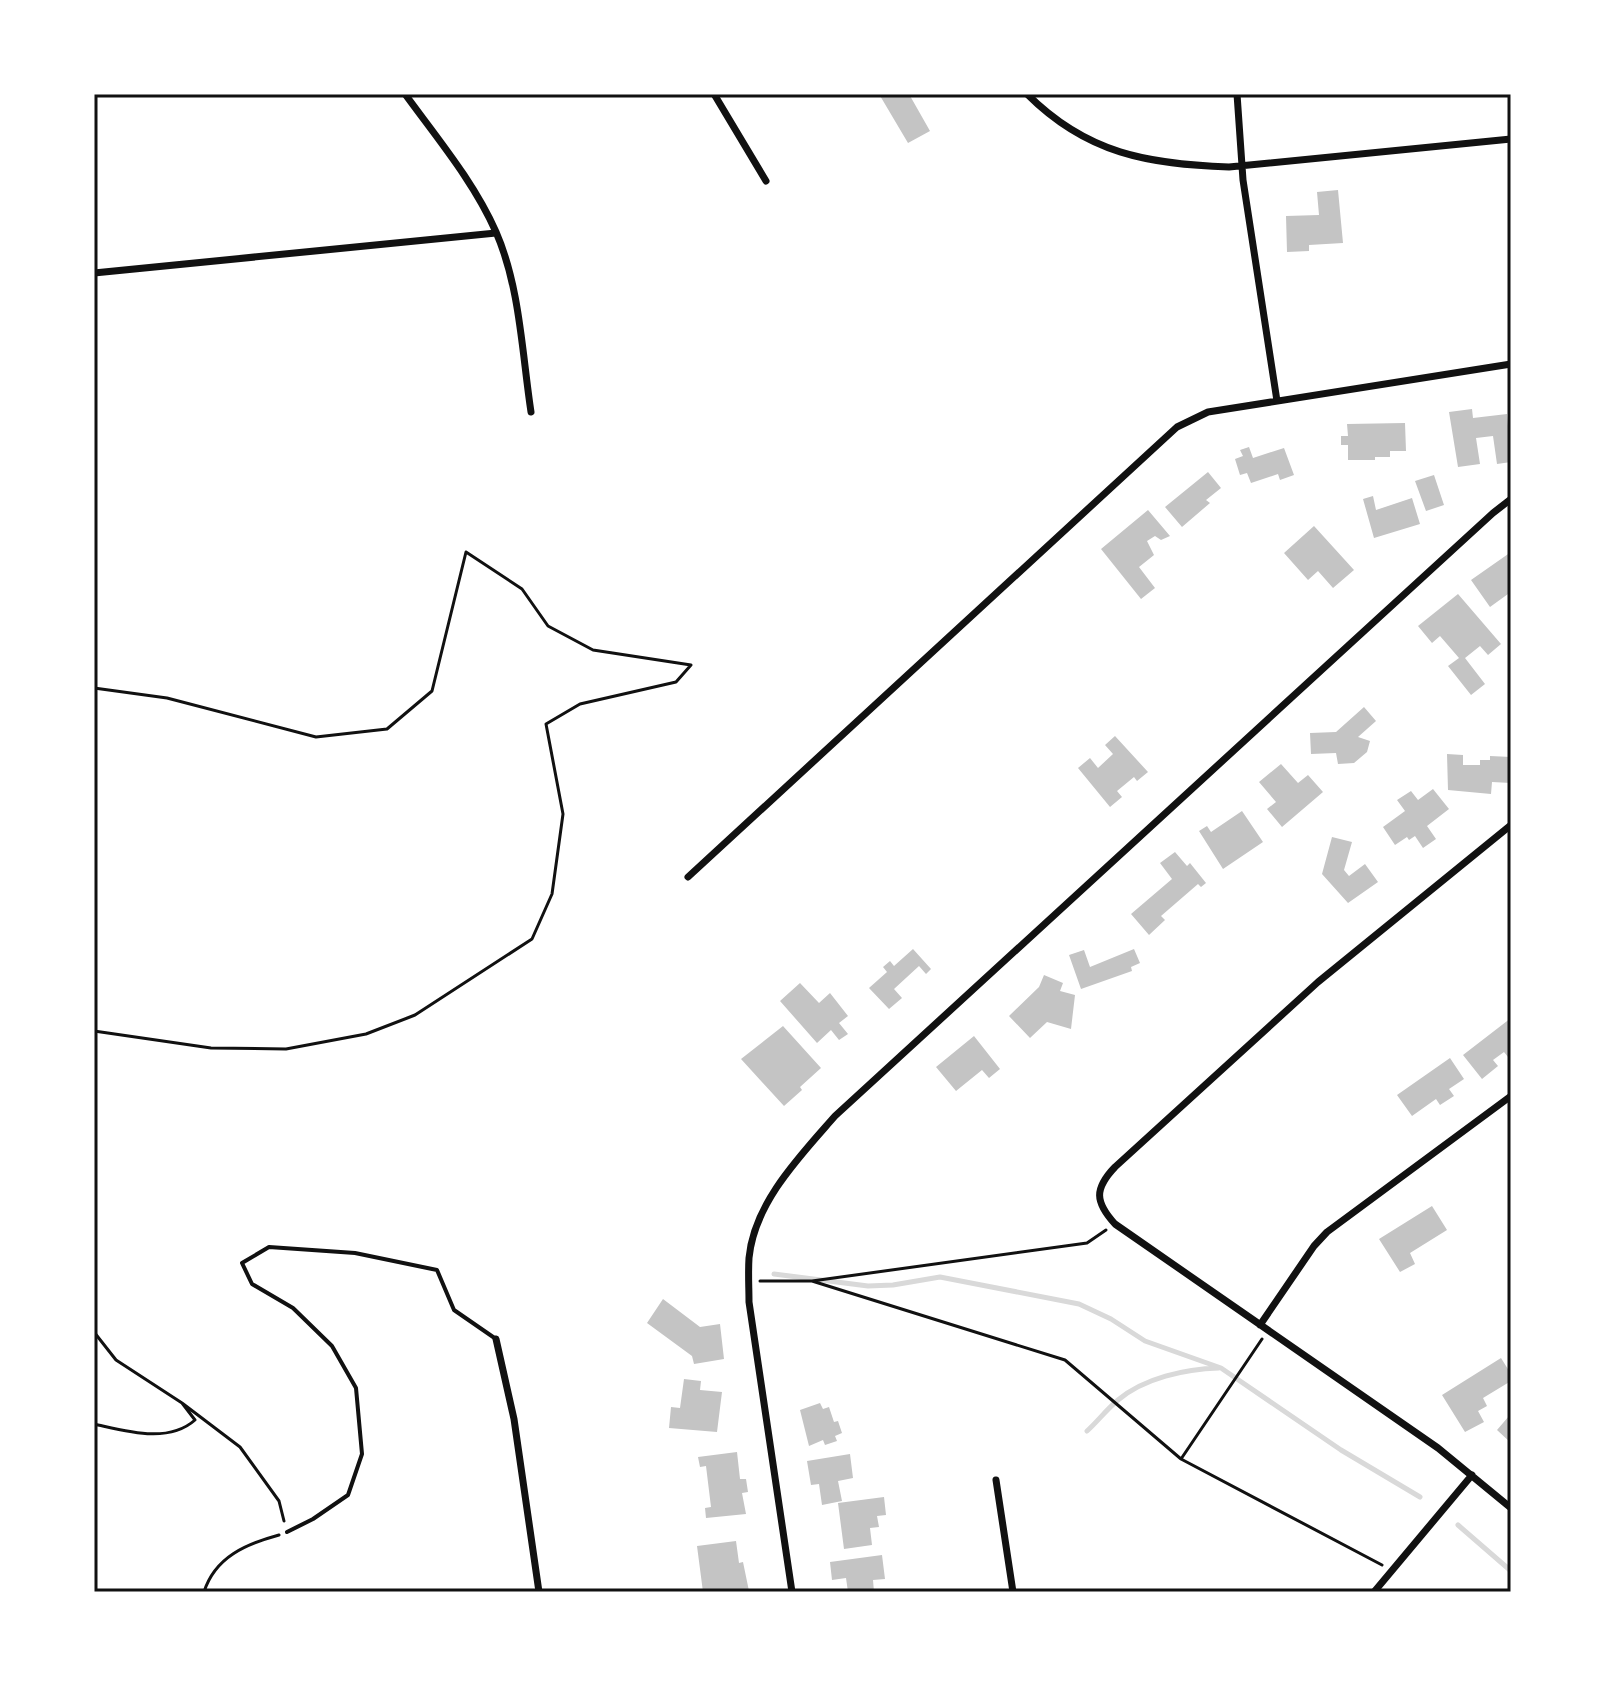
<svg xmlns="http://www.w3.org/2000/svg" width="1605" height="1686" viewBox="0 0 1605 1686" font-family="Georgia,serif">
	<rect width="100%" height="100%" fill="#fff"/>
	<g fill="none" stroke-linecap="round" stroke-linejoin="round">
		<!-- stream -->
		<path stroke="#d9d9d9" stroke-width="5" d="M774,1274l94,12 25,-1 47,-8 139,27 32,15 34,22 76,27 120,82 79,47
			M1087,1431c11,-10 20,-22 31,-31 26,-22 67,-31 101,-32
			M1458,1525l53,46"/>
	</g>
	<!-- building -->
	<path fill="#c4c4c4" d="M879,94h30l21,37 -22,12z
		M1338,190l5,53 -34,2v6l-22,1 -1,-36 33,-1 -2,-23z
		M1472,409l1,9 34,-4 4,48 -14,2 -4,-28 -17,2 4,26 -22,3 -9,-55z
		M1405,423l1,28h-16v6h-15v3h-27v-15h-7v-9h7l-1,-12z
		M1249,447l4,11 31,-10 10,27 -14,5 -2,-6 -27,9 -4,-10 -7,2 -5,-16 8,-3 -3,-6z
		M1208,472l13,16 -15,12 4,3 -28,24 -17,-20z
		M1434,475l10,30 -18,6 -11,-30z
		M1373,496l3,14 36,-12 8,26 -46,14 -11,-39z
		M1148,510l22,26 -9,4 -6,-4 -8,5 7,14 -15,12 16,21 -14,11 -40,-50z
		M1314,526l40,44 -21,18 -15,-17 -10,9 -24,-27z
		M1511,552v47l-3,-5 -18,13 -19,-27z
		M1458,594l43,50 -13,11 -8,-9 -15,12 20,26 -14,11 -23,-29 11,-8 -19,-22 -8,7 -14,-17z
		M1364,707l12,14 -18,16 12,4 -3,11 -13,11 -16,1 -2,-11 -25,1 -1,-21 26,-1z
		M1115,736l33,36 -11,9 -3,-4 -17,14 5,6 -12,10 -32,-39 12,-10 8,10 15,-14 -8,-9z
		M1447,754l16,1v10h17v-5h10v-4l21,1v26l-19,-1 -1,12 -43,-4z
		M1281,764l17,19 10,-8 15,17 -41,35 -15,-18 9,-7 -17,-20z
		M1433,789l16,20 -22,17 9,13 -13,9 -8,-12 -6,4 -2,-3 -12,8 -12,-18 22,-16 -8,-11 14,-9 7,9z
		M1242,811l21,31 -40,27 -24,-38 8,-5 4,6z
		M1332,837l20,5 -8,28 5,6 16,-12 13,18 -30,21 -26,-29z
		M1175,852l12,14 3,-3 16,20 -5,4 -3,-3 -37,32 4,4 -16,15 -18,-21 41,-35 -12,-16z
		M913,949l18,20 -5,5 -7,-8 -25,23 8,9 -13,11 -20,-21 18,-16 -4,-5 7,-6 4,5z
		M1134,949l6,14 -9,4 1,4 -51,18 -12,-34 15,-5 6,17z
		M1044,975l19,8 -3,8 15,4 -4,34 -24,-7 -17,16 -21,-22 30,-29z
		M800,983l19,20 11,-10 18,23 -9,7 9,11 -9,6 -8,-10 -14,13 -37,-42z
		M1511,1018v37l-3,2 -4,-5 -11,8 5,6 -16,13 -19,-24z
		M783,1026l38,42 -21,19 2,3 -18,16 -43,-47z
		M974,1036l26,33 -11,9 -7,-8 -26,21 -20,-24z
		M1450,1058l14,21 -15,10 5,7 -14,9 -4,-6 -24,17 -15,-21z
		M1432,1206l15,24 -37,23 5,11 -15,8 -21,-33z
		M663,1299l37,28 20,-3 4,35 -30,5 -2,-8 -45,-33z
		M1501,1358l10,16v7l-28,17 4,8 -9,5 6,11 -19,10 -23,-37z
		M684,1379l17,2 -1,9 22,2 -5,40 -48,-4 2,-21 9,1z
		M820,1403l3,6 6,-2 5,15 4,-1 4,12 -7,3 2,5 -12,4 -2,-5 -14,6 -9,-36z
		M1509,1416l2,2v25l-14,-13z
		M737,1452l3,27h6l2,13 -6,1 4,21 -40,4 -1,-10 6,-1 -5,-41 -6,1 -2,-10z
		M850,1454l3,24 -15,3 4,20 -20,4 -3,-21 -8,1 -4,-24z
		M884,1497l2,18 -9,1 2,11 -9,1 2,17 -28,4 -6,-46z
		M736,1541l3,22 4,-1 6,29 -46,1 -6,-46z
		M882,1555l3,24 -12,1 1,12h-26l-2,-14 -14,2 -2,-18z"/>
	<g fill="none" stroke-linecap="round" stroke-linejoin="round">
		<!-- path -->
		<path stroke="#111" stroke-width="3" d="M94,688l73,10 149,39 71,-8 45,-38 34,-139 56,37 26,37 45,24 98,15 -15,17 -96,22 -34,20 17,90 -11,80 -20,45 -117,76 -49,19 -80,15 -75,-1 -117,-17
			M760,1281h52l275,-38 19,-13
			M812,1281l253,79 116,99 201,106
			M94,1332l22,28 66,43 13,17c-27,24 -69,11 -101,4
			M182,1403l58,44 39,54 5,20
			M1181,1459l81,-120
			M204,1592c11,-35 42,-48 75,-57"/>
		<!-- service -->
		<path stroke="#111" stroke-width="4" d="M287,1532l26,-13 35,-24 14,-41 -6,-66 -24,-42 -39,-38 -41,-24 -10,-21 27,-16 86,6 82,17 17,40 42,29"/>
		<!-- minor -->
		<path stroke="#111" stroke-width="7" d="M405,94c32,44 69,88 91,138 24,55 26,121 35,180
			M714,94l52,87
			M1027,94c60,60 121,70 202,73l282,-28
			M1237,94l6,86 34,221
			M94,273l402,-40
			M1511,825l-193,157 -203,185c-21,22 -20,35 0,57l323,224 73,60
			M688,877l489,-450 31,-15 303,-48
			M1260,1325l54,-79 13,-14 184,-136
			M496,1339l18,80 25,173
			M996,1480l17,112
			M792,1592l-43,-290c0,-14 -1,-29 0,-44 5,-55 51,-102 86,-142l658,-603 18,-14
			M1374,1592l98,-117"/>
	</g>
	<!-- border -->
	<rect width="1605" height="1686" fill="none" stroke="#ffffff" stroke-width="192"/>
	<rect x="96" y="96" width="1413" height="1494" fill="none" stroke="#111" stroke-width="3"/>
</svg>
